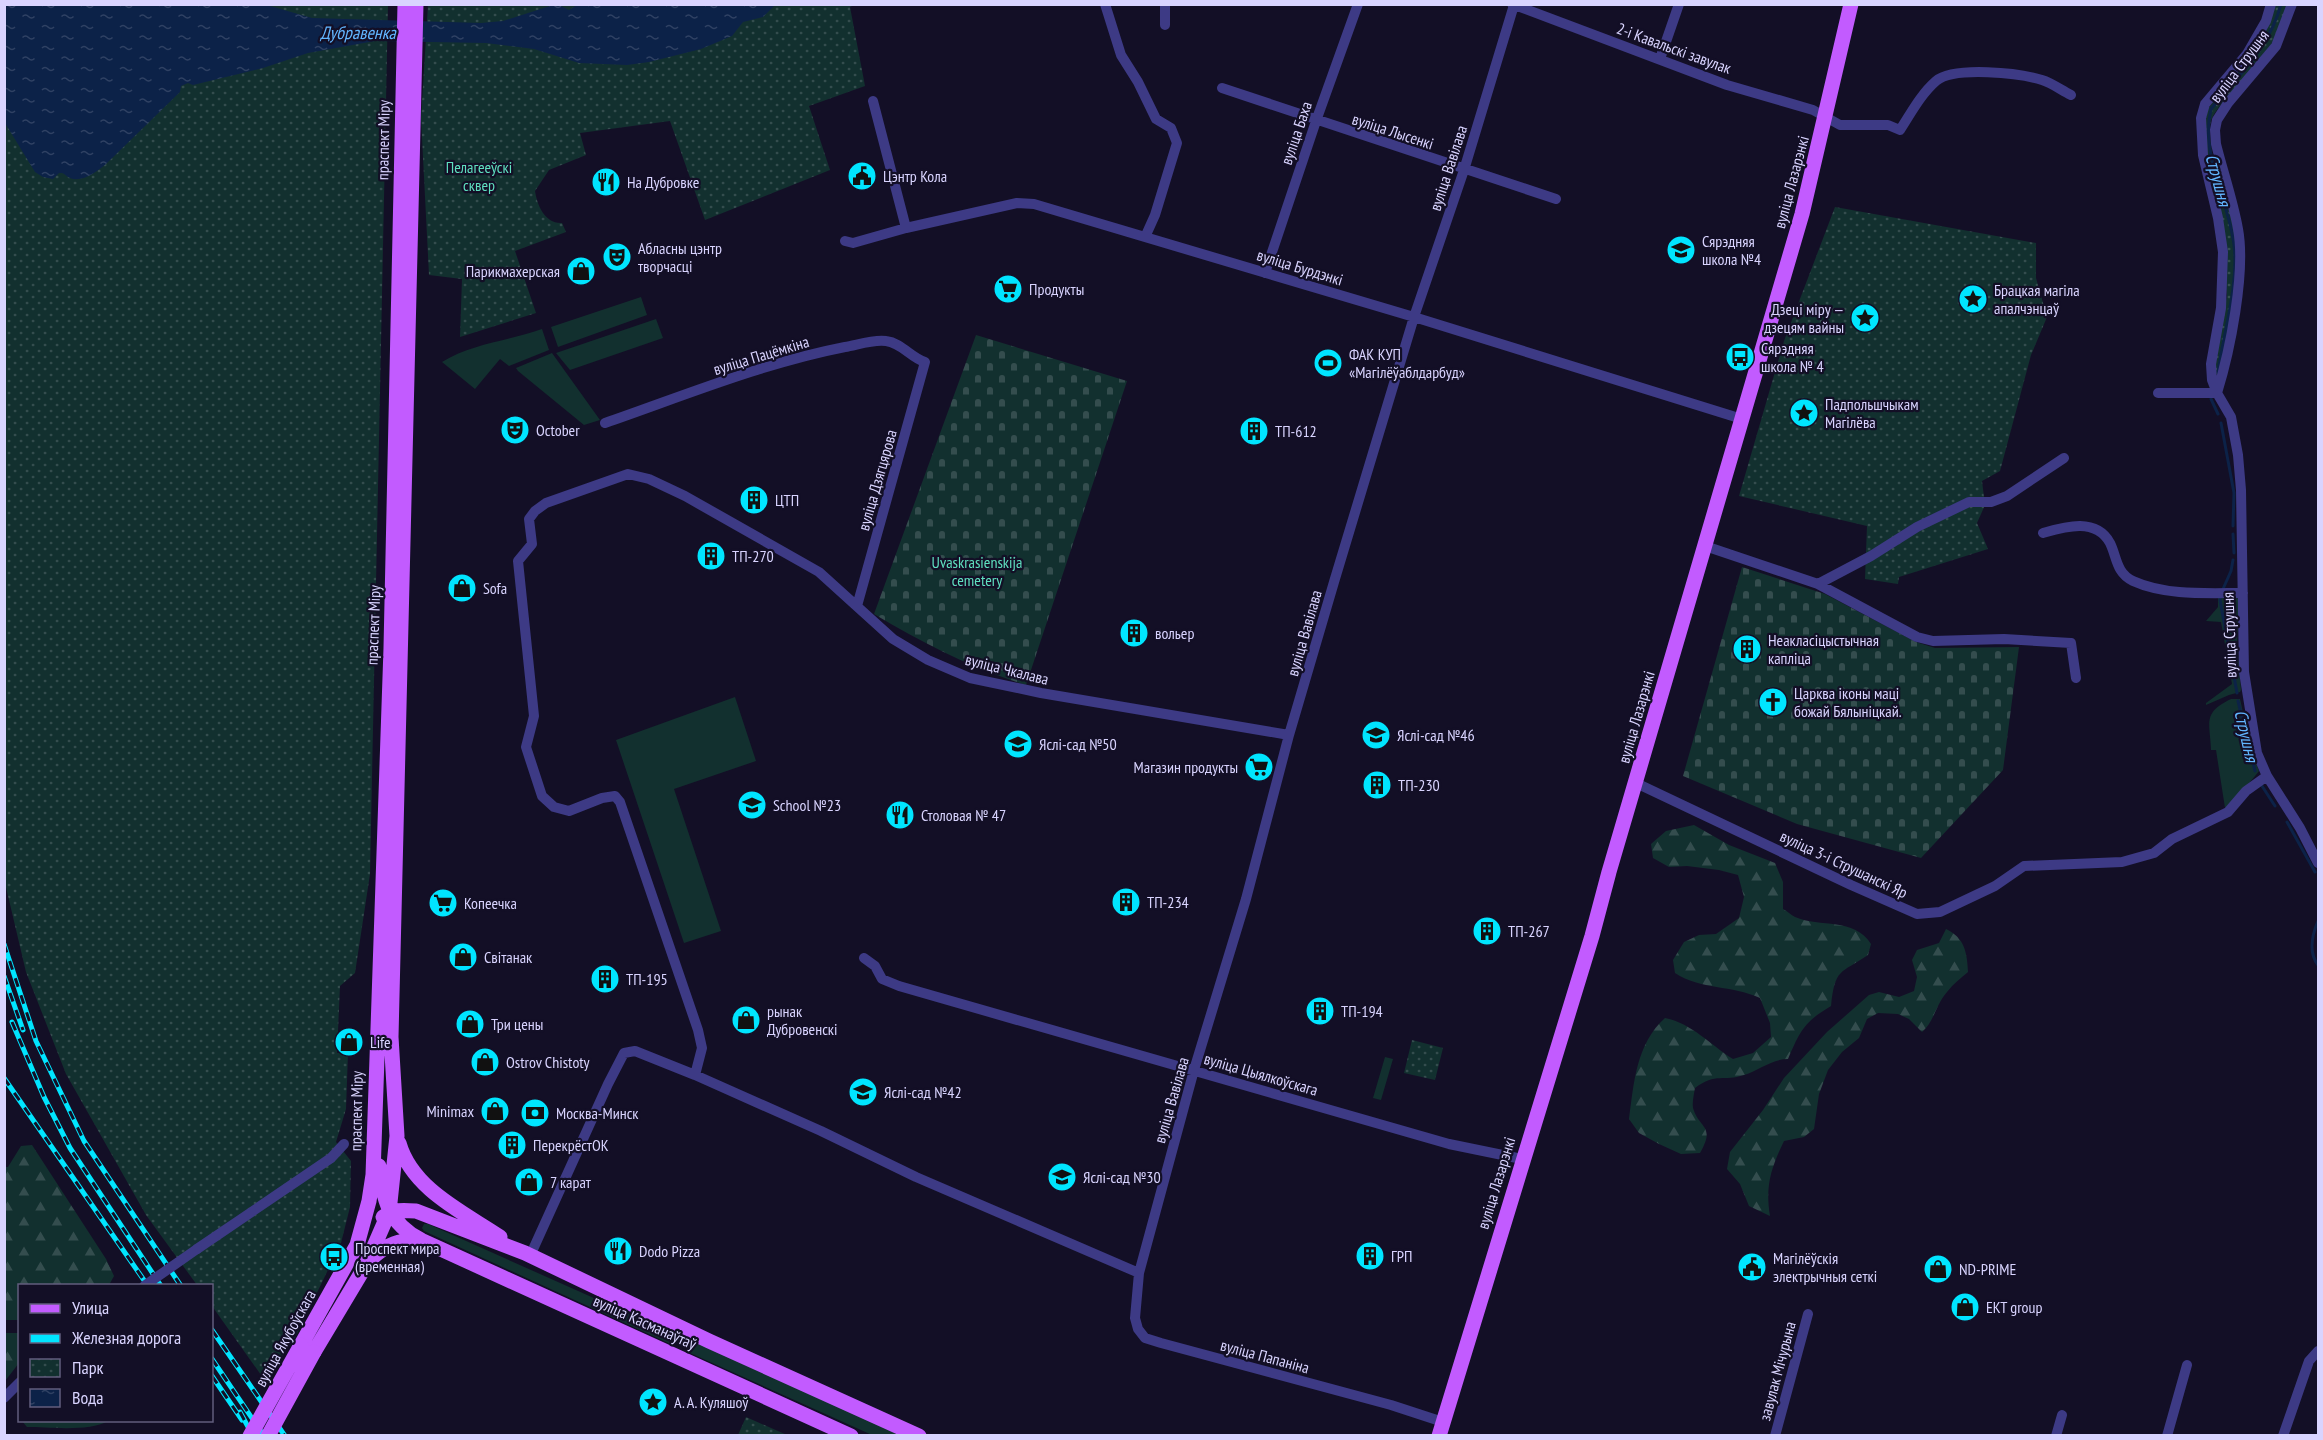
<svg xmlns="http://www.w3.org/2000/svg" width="2323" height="1440" viewBox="0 0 2323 1440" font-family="'PT Sans Narrow',sans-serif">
	<defs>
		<pattern id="forest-firs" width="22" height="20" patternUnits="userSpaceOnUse" patternTransform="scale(1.5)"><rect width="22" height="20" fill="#12302f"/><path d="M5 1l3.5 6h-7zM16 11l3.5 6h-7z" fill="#344d4e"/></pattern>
		<pattern id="cemetery-stones" width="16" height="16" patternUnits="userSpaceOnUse" patternTransform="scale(1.5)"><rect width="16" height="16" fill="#12302f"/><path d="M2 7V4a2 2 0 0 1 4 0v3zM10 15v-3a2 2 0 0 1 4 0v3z" fill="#344d4e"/></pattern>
		<pattern id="park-dots" width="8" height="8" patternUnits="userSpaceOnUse" patternTransform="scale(1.5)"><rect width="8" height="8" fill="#12302f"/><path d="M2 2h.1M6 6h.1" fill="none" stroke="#344d4e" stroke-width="1.8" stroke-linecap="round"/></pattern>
		<pattern id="water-ripples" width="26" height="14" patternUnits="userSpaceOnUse" patternTransform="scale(1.5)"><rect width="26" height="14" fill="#0c2248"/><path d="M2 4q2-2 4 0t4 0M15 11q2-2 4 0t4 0" fill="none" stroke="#2f4163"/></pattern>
	</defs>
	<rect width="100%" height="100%" fill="#130f26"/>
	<!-- green -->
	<path fill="#12302f" d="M641,297l6,18 -89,32 -7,-20z
		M656,319l7,19 -93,32 -14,-17z
		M542,329l7,21 -40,16 -9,-7 -25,30 -33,-27c31,-19 67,-21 100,-33z
		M552,353l48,67 -16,5 -66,-54 -2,-3z
		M2218,596l18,1 3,3 -2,45 4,45 -1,2 -11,3 -23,10v-2l26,-19 -11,-62 -15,-1 12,-14z
		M735,697l21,64 -82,28 47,142 -37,12 -68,-203z
		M2231,699h9l12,53 7,19c-8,10 -24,30 -34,37l-9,-58h-5c-1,-28 -9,-37 20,-51z
		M1385,1057l8,2 -12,41 -8,-2z
		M424,1224h4l251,112 -4,10 -251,-115 -2,-3z
		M695,1342l206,93h-29l-182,-82z"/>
	<!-- forest -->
	<path fill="url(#forest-firs)" d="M1694,825l35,20 46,18 8,19v27c4,2 8,6 12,8 25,11 59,0 76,27l-3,11c-28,19 -33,13 -37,51 -27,16 -31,25 -43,53 -16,0 -29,11 -44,16 -21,7 -28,-3 -49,13 -1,6 -3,14 -2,20 6,21 23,17 7,45l-19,1 -22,-10 -20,-11 -10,-14c5,-36 7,-75 36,-101 28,6 44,26 68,41l20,-6 18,-16 -1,-14 -10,-25c-28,-13 -59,-8 -85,-25l-2,-13 11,-18 15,-7 17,-1 23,-16 5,-21 -6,-22 -19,-5 -32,-4 -18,1 -16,-9 -2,-14 15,-13z
		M1946,929c19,9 21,24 22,43 -7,6 -15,12 -21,20 -11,12 -13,30 -25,40l-13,-13 -11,-5 -20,-1 -11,6 -8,19 -17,14 -14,18 -9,24 -5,35 -10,8 -20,4c-13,27 -19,45 -14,75l-21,-10 -9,-22 -13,-15 3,-17 33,-42 21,-32 43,-46 42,-37 10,-3 20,5 15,-6 3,-14 -5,-17 5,-10 22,-7z
		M32,1145l74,114 8,17 -5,9 -89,1 -1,34h-14v-153h3l13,-21z
		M5,1333h14v30l-14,18z
		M22,1421h86c-19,11 -59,6 -81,6z"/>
	<!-- cemetery -->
	<path fill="url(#cemetery-stones)" d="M976,335l151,46 -101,304c-55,-17 -103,-42 -152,-71z
		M1742,567l83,27 91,48 19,6 84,-1 -16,123 -82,88 -124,-34 -114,-48z"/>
	<!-- park -->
	<path fill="url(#park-dots)" d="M4,5h384l-18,869 -15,99 -15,13 -3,67h11l-2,56 -10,33 15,19 -1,46 -9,36 -44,91 -31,48 -54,-76v-20l-15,-1 -51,-70 -80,-141 -40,-102 -21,-89z
		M428,5h426l-4,2 15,79 -56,20 21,64 -125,50 -35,-99 -90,12 6,22 -37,15 -14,21c2,14 10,33 27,32l4,9 -51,19 21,62 -76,24 2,-58 -33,-4 -8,-157z
		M2276,5h11l-14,37 -54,65c-4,6 -9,12 -9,20 -3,32 22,79 26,112 5,44 -9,92 -17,136l-5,-1 13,-79 -23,-157 3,-28 40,-50z
		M1835,207l201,36v35l11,39 -16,38 -31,116 -18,10 3,24 -8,18 11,26 -89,28 -1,7 -33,-5 2,-53 -128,-30 45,-155z
		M1412,1040l31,8 -8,32 -31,-7z
		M746,1417l41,18h-49z"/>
	<!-- water -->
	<path fill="url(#water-ripples)" d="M263,4l49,14 169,5 22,-2 50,-16h6l10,5 10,-6 196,1 -12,12 -20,5 -11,14 -31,13 -52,13 -22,3 -48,-2 -45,-14 -48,-6 -111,-2 -67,12 -45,15 -70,17 -5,-2 -7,3 -1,6 -74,72c-8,7 -24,19 -36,14 -3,-1 -5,-4 -8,-5h-3l-6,6 -10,-2 -8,-5 -30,-49 -1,-118z"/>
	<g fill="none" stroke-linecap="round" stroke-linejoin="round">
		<!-- stream -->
		<path stroke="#0c2248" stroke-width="3" d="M2218,372c6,-40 21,-89 16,-128 -6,-45 -34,-89 -23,-135 27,-33 59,-62 70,-105
			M2211,399l7,15
			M2221,423l13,70 -1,33
			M2233,534l1,19
			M2223,589l8,-18 2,-11
			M2221,596l-1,4 17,93
			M2238,701l17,70
			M2262,786l13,20
			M2287,822l28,50
			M2318,921c-6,14 -10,31 0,44"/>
		<!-- street -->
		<path stroke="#3d3a85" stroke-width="10" d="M1105,4l16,51 17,27 18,37 15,9 6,15 -22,72 -9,20
			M1512,4l215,81 86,25 27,15h48l12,5c11,-17 21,-36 36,-49 18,-15 84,-8 106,-1 10,3 19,10 29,15
			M2271,4l-5,17 -19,33 -42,50 -4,14 2,37 15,63 5,34 -2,56 -10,56 1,16 5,13 14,24 7,38 3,35 3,182 13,81 10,23 33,52 18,35
			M1165,25v-21
			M1660,59l19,-55
			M1222,88l334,111
			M873,101l33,127
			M845,241l8,2 53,-15 111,-25 17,1 380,113 328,102
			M1265,273l51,-152 42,-117
			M2158,393h59
			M2217,393c13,-42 29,-121 21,-164 -5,-28 -15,-57 -22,-85l-1,-14 2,-10 11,-17 48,-57 16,-42
			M605,423c78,-27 158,-60 240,-76 12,-2 29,-8 41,-6 16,2 24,16 39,21l-68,244
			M2043,533c21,-6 53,-16 67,10 7,14 6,30 23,38 33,15 75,12 110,12
			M1705,546l113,38 99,53 16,4 71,-2 67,4 5,35
			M1818,584l53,-28 46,-29 52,-25h22l16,-6 57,-38
			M1636,783l215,102 66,29 23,-2 55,-26 29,-20 98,-4 32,-9 18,-14 56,-27 18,-21 21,-15
			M864,958l11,8 7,13 17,7 550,158 73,15
			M695,1075l7,-27 -4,-18 -78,-228 -5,-6 -13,2 -33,13 -15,-4 -12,-11 -16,-49 8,-31 -16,-155 14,-17 -3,-25 6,-8 11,-8 82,-29 21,5 36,17 134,76 74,67 35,21 42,18 71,15 248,42
			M197,1249l134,-91 13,-14
			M530,1256l78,-172 16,-31 11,-2 60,24 126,56 95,46 223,96
			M4,1398l16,-16
			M1443,1422l-52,-17 -230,-62 -16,-5 -7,-9 -3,-11 4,-45 55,-203 52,-171 43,-164 45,-153 80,-265 50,-147 50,-165
			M1775,1436l33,-122
			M2056,1436l6,-21
			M2167,1436l20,-71
			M2283,1436l26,-75 9,-10"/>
		<!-- primary -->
		<path stroke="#c25bff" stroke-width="15" d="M399,1143c13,46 64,69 101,94
			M379,1166c5,34 9,57 42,74
			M383,1217c10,-8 21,-7 33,-6l109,42 184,88 210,95
			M370,1260c16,-16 30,-21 53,-19l428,195
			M301,1345l56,-100 12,-44 4,-26 18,-527 14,-644
			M314,1352l52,-87 23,-53 8,-76 -6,-99 25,-1033
			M1439,1436l153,-500 17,-64 193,-658 49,-210"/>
		<!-- rail casing -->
		<g stroke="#00e5ff" stroke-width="5">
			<path id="rail" d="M4,944l32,97 48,100 97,145
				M4,976l19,54
				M12,1022l32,75 26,51 91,138
				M4,1078l144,208
				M212,1330l73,106
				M212,1359l52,77
				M212,1376l30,44
				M240,1412l13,24"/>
		</g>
		<!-- rail -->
		<use href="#rail" stroke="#130f26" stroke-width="3" stroke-dasharray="9" stroke-linecap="butt"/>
		<!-- street-bridge -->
		<path stroke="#3d3a85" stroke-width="10" d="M144,1286l53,-37"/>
		<!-- primary-bridge -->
		<path stroke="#c25bff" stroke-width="15" d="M250,1436l51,-91
			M268,1436l46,-84"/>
	</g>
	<!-- icons -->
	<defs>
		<g id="civic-disc" transform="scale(1.5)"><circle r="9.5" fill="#00e5ff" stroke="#130f26"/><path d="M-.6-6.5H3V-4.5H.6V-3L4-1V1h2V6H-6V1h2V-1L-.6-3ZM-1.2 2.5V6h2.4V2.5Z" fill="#111"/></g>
		<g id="restaurant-disc" transform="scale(1.5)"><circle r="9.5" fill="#00e5ff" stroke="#130f26"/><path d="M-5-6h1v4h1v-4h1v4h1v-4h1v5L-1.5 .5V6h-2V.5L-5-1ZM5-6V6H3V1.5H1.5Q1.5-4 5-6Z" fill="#111"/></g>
		<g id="school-disc" transform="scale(1.5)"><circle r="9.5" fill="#00e5ff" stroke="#130f26"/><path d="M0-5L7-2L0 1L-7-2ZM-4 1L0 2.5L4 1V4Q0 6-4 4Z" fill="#111"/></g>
		<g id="theatre-disc" transform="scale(1.5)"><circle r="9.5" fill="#00e5ff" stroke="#130f26"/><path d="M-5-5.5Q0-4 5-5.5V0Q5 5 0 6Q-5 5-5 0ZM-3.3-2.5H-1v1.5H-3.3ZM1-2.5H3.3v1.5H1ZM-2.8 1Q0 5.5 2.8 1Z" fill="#111"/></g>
		<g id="shop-disc" transform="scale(1.5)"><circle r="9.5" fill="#00e5ff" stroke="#130f26"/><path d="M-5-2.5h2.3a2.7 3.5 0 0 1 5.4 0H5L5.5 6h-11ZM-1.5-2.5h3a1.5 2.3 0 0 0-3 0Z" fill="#111"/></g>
		<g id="supermarket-disc" transform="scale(1.5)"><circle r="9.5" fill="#00e5ff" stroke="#130f26"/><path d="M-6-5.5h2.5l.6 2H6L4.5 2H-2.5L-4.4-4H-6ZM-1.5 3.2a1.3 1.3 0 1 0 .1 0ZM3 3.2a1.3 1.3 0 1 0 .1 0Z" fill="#111"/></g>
		<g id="sight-disc" transform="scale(1.5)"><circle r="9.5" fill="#00e5ff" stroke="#130f26"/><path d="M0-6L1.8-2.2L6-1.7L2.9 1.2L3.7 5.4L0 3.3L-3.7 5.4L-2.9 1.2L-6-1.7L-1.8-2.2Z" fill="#111"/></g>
		<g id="bus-disc" transform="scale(1.5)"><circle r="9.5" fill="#00e5ff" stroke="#130f26"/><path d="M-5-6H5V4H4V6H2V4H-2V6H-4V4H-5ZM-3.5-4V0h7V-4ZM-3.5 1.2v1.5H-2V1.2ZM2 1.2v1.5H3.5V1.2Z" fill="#111"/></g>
		<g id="stadium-disc" transform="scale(1.5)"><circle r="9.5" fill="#00e5ff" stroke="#130f26"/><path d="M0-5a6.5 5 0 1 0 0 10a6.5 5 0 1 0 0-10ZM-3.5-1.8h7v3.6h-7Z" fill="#111"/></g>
		<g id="building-disc" transform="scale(1.5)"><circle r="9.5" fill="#00e5ff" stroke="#130f26"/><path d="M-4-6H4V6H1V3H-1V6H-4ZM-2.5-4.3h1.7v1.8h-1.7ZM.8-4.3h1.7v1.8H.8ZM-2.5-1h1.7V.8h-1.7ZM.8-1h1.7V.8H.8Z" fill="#111"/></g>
		<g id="church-disc" transform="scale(1.5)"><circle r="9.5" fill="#00e5ff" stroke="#130f26"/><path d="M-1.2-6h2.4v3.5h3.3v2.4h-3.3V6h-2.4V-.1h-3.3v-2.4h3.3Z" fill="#111"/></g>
		<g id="bank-disc" transform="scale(1.5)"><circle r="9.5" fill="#00e5ff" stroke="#130f26"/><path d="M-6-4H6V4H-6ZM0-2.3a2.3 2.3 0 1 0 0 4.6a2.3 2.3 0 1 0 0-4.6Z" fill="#111"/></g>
	</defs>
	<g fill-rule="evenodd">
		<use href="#civic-disc" x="862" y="176"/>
		<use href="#restaurant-disc" x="606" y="182"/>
		<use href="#school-disc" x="1681" y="250"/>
		<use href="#theatre-disc" x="617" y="257"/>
		<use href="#shop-disc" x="581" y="271"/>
		<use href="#supermarket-disc" x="1008" y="289"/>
		<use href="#sight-disc" x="1973" y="299"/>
		<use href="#sight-disc" x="1865" y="318"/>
		<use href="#bus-disc" x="1740" y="357"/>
		<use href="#stadium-disc" x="1328" y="363"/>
		<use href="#sight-disc" x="1804" y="413"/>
		<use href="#theatre-disc" x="515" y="430"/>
		<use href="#building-disc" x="1254" y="431"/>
		<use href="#building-disc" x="754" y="500"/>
		<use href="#building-disc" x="711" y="556"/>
		<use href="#shop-disc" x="462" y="588"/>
		<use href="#building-disc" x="1134" y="633"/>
		<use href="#building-disc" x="1747" y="649"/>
		<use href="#church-disc" x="1773" y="702"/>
		<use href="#school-disc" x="1376" y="735"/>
		<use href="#school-disc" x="1018" y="744"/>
		<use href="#supermarket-disc" x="1259" y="767"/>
		<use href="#building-disc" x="1377" y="785"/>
		<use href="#school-disc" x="752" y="805"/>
		<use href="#restaurant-disc" x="900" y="815"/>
		<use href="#building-disc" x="1126" y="902"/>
		<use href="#supermarket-disc" x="443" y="903"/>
		<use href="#building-disc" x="1487" y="931"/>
		<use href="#shop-disc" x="463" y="957"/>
		<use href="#building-disc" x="605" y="979"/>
		<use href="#building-disc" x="1320" y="1011"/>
		<use href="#shop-disc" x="746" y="1020"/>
		<use href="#shop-disc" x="470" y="1024"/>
		<use href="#shop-disc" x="349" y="1042"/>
		<use href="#shop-disc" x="485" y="1062"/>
		<use href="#school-disc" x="863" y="1092"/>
		<use href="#shop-disc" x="495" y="1111"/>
		<use href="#bank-disc" x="535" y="1113"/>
		<use href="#building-disc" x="512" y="1145"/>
		<use href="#school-disc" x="1062" y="1177"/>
		<use href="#shop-disc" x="529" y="1182"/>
		<use href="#restaurant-disc" x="618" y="1251"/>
		<use href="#building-disc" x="1370" y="1256"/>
		<use href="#bus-disc" x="334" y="1257"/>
		<use href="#civic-disc" x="1752" y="1267"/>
		<use href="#shop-disc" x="1938" y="1269"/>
		<use href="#shop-disc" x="1965" y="1307"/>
		<use href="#sight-disc" x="653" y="1402"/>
	</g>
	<g text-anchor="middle" stroke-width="4.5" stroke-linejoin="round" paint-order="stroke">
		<!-- street labels -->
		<g font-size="16" fill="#d9d4ff" stroke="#130f26">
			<text transform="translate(1674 48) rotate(20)" y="6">2-і Кавальскі завулак</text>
			<text transform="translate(2239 66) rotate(-53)" y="6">вуліца Струшня</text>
			<text transform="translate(1393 131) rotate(18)" y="6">вуліца Лысенкі</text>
			<text transform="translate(1296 133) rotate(-71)" y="6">вуліца Баха</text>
			<text transform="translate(383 140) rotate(-89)" y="6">праспект Міру</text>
			<text transform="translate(1448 168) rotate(-72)" y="6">вуліца Вавілава</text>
			<text transform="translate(1791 182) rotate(-75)" y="6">вуліца Лазарэнкі</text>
			<text transform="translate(1300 267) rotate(17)" y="6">вуліца Бурдэнкі</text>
			<text transform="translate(761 355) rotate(-17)" y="6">вуліца Пацёмкіна</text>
			<text transform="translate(877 480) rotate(-74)" y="6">вуліца Дзягцярова</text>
			<text transform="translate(373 625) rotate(-88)" y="6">праспект Міру</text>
			<text transform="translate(1304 633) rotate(-74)" y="6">вуліца Вавілава</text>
			<text transform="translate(2229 635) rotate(-92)" y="6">вуліца Струшня</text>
			<text transform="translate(1007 669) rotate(14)" y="6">вуліца Чкалава</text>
			<text transform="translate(1636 717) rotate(-74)" y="6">вуліца Лазарэнкі</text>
			<text transform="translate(1844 864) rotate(25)" y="6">вуліца 3-і Струшанскі Яр</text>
			<text transform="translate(1261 1074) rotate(16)" y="6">вуліца Цыялкоўскага</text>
			<text transform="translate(1171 1100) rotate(-74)" y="6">вуліца Вавілава</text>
			<text transform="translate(356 1111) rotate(-89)" y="6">праспект Міру</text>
			<text transform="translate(1496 1183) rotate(-73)" y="6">вуліца Лазарэнкі</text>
			<text transform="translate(645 1322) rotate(24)" y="6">вуліца Касманаўтаў</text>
			<text transform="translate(285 1338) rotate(-61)" y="6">вуліца Якубоўскага</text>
			<text transform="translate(1265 1356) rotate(15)" y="6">вуліца Папаніна</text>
			<text transform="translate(1777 1371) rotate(-75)" y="6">завулак Мічурына</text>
		</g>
		<!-- park labels -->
		<g font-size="16" fill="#5fe0c0" stroke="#130f26">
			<text x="479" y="173">Пелагееўскі<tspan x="479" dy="18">сквер</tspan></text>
			<text x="977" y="568">Uvaskrasienskija<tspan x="977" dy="18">cemetery</tspan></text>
		</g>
		<!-- poi labels -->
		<g font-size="16" fill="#d9d4ff" stroke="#130f26" text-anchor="start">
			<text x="883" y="182">Цэнтр Кола</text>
			<text x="627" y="188">На Дубровке</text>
			<text x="1702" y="247">Сярэдняя<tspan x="1702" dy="18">школа №4</tspan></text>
			<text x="638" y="254">Абласны цэнтр<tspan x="638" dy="18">творчасці</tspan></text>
			<text x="560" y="277" text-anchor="end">Парикмахерская</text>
			<text x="1029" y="295">Продукты</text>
			<text x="1994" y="296">Брацкая магіла<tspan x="1994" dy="18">апалчэнцаў</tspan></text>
			<text x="1844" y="315" text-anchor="end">Дзеці міру —<tspan x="1844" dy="18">дзецям вайны</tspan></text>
			<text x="1761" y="354">Сярэдняя<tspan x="1761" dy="18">школа № 4</tspan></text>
			<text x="1349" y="360">ФАК КУП<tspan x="1349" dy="18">«Магілёўаблдарбуд»</tspan></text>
			<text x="1825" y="410">Падпольшчыкам<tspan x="1825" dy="18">Магілёва</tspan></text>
			<text x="536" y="436">October</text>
			<text x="1275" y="437">ТП-612</text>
			<text x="775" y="506">ЦТП</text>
			<text x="732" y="562">ТП-270</text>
			<text x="483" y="594">Sofa</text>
			<text x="1155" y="639">вольер</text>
			<text x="1768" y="646">Неакласіцыстычная<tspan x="1768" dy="18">капліца</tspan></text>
			<text x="1794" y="699">Царква іконы маці<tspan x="1794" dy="18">божай Бялыніцкай.</tspan></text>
			<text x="1397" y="741">Яслі-сад №46</text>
			<text x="1039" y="750">Яслі-сад №50</text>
			<text x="1238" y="773" text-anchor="end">Магазин продукты</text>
			<text x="1398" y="791">ТП-230</text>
			<text x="773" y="811">School №23</text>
			<text x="921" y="821">Столовая № 47</text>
			<text x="1147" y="908">ТП-234</text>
			<text x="464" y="909">Копеечка</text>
			<text x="1508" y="937">ТП-267</text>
			<text x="484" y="963">Світанак</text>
			<text x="626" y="985">ТП-195</text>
			<text x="767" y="1017">рынак<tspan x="767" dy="18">Дубровенскі</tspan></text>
			<text x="1341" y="1017">ТП-194</text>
			<text x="491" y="1030">Три цены</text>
			<text x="370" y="1048">Life</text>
			<text x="506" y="1068">Ostrov Chistoty</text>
			<text x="884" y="1098">Яслі-сад №42</text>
			<text x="474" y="1117" text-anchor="end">Minimax</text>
			<text x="556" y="1119">Москва-Минск</text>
			<text x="533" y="1151">ПерекрёстОК</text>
			<text x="1083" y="1183">Яслі-сад №30</text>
			<text x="550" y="1188">7 карат</text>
			<text x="355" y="1254">Проспект мира<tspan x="355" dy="18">(временная)</tspan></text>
			<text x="639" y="1257">Dodo Pizza</text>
			<text x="1391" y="1262">ГРП</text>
			<text x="1773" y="1264">Магілёўскія<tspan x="1773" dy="18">электрычныя сеткі</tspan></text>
			<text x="1959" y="1275">ND-PRIME</text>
			<text x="1986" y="1313">EKT group</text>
			<text x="674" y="1408">А. А. Куляшоў</text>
		</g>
		<!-- water labels -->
		<g font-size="18" font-style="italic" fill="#62b6ff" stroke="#130f26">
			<text x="358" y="39">Дубравенка</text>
			<text transform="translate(2218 180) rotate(75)" y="6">Струшня</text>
			<text transform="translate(2246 736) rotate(77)" y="6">Струшня</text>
		</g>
	</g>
	<!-- border -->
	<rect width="2323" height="1440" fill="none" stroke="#d9d4ff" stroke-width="12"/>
	<!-- legend -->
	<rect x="18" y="1284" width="195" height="138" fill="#130f26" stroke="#625e7d" stroke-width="1.5"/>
	<rect x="30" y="1304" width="30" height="9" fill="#c25bff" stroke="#625e7d" stroke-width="1.5"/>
	<text x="72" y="1314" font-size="18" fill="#d9d4ff">Улица</text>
	<rect x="30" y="1334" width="30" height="9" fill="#00e5ff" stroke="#625e7d" stroke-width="1.5"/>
	<text x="72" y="1344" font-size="18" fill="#d9d4ff">Железная дорога</text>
	<rect x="30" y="1359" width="30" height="18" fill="url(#park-dots)" stroke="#625e7d" stroke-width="1.5"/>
	<text x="72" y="1374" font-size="18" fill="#d9d4ff">Парк</text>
	<rect x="30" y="1389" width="30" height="18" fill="url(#water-ripples)" stroke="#625e7d" stroke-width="1.5"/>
	<text x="72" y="1404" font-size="18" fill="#d9d4ff">Вода</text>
</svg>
